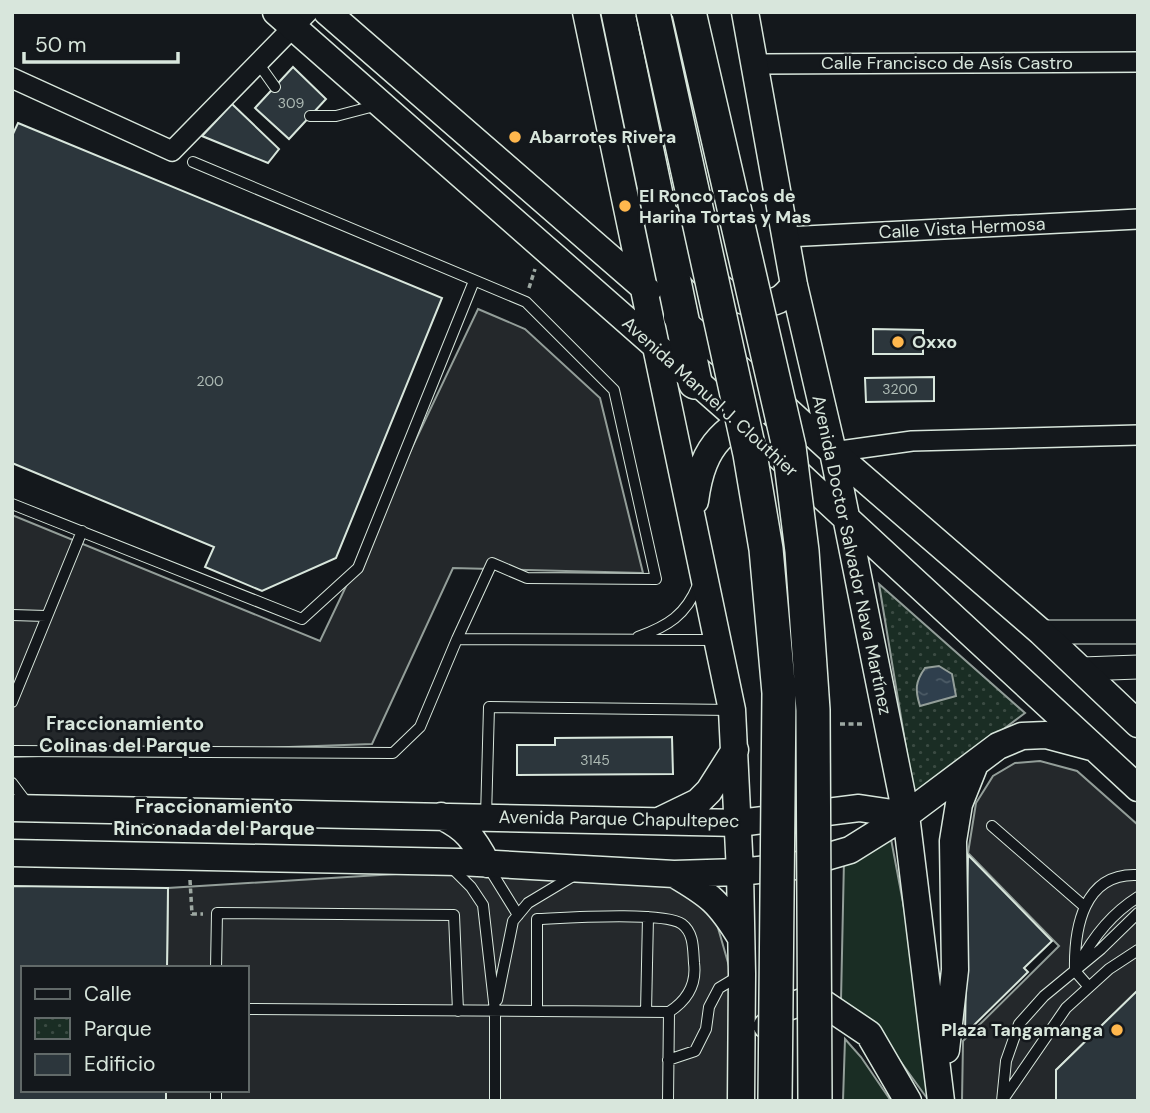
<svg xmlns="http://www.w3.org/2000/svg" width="1150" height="1113" viewBox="0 0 1150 1113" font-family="'DM Sans',sans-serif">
	<defs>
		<pattern id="park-dots" width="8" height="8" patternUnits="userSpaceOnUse" patternTransform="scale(1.75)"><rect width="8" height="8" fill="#1a2d24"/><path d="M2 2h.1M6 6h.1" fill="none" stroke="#3b4b43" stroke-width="1.8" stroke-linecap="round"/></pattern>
		<pattern id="water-ripples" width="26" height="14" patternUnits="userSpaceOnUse" patternTransform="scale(1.75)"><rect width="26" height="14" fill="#2f3f4d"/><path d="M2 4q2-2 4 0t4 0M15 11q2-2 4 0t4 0" fill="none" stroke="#4c5b66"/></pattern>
	</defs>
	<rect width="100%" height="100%" fill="#14181c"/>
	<!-- green -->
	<path fill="#1a2d24" stroke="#939e99" stroke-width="2" d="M891,839l24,127 14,135 -47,-65 -41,-36 3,-140z
		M845,1039l16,18 30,44h-48z"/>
	<!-- park -->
	<path fill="url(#park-dots)" stroke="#939e99" stroke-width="2" d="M879,584l146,129 -111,83z"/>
	<!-- parking -->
	<path fill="#24282b" stroke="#939e99" stroke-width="2" d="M478,309l47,20 75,69 43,175 -190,-5 -81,176 -360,13v-242l308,126z
		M1040,761l37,10 61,54v165l-82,80v31h-94l1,-60 96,-95 -91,-93 8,-50 17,-27 22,-13z
		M461,870l210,14 43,30 17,59v128h-565v-11h81v-122h-80l1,-80z"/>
	<!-- water -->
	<path fill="url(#water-ripples)" stroke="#939e99" stroke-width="2" d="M939,666l13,8 4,22 -36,10c-5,-16 -5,-24 5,-38z"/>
	<!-- building -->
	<path fill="#2c363c" stroke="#d8e6dc" stroke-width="2" d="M293,67l33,32 -37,40 -34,-31z
		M232,104l47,45 -11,14 -66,-27z
		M18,123l424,175 -106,260 -74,33 -57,-24 9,-20 -202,-84v-327z
		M873,329l50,1v24h-50z
		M934,377v24l-68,1 -1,-24z
		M672,737l1,37 -156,1v-30h38v-7z
		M968,855l84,86 -28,27 4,4 -63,62z
		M12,886l156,2 -1,80h-144v122h143v11h-154z
		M1138,990v111h-82v-31z"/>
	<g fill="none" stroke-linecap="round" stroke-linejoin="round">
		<!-- service casing -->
		<g stroke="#d8e6dc" stroke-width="12">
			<path id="service" d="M258,63l17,24
				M310,116h26l42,-11
				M193,162l333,140 88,88 42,189 -129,-1 -35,-15 -35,76
				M12,504l290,115 56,-51 116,-287
				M12,615l34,1
				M638,637c30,-11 48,-22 60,-52
				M12,702l70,-171
				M12,751l381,2 27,-26 37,-88 259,1
				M12,783l15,20
				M486,817l3,-110 243,3
				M992,826l93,81
				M451,867l20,20 12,18 12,106v90
				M489,868l29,47
				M1079,964c14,-27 32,-50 59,-67
				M216,968l1,-55 237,2 4,96
				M1089,987l-14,-16c-1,-42 8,-99 63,-96
				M497,1000l16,-79 15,-18 45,-27
				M247,1009l422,3c17,-11 28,-26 25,-49 -1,-14 0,-30 -12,-39 -18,-13 -119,-6 -145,-5v92
				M646,1012l2,-95
				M668,1060l27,-9 11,-22 3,-22 10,-19 20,-12
				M216,1090v11
				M668,1101l1,-89
				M1002,1101l4,-40 13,-37 25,-28 57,-47 37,-36
				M1002,1101l64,-93 43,-39 29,-19"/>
		</g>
		<!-- minor casing -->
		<g stroke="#d8e6dc" stroke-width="22">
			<path id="minor" d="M756,64l382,-2
				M12,78l160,73 136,-139
				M786,237l352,-18
				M833,452l79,-11 226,-6"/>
		</g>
		<!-- tertiary casing -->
		<g stroke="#d8e6dc" stroke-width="25">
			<path id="tertiary" d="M1041,632h97
				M1082,669l56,-2"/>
		</g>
		<!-- secondary casing -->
		<g stroke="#d8e6dc" stroke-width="29">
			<path id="secondary" d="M276,12l464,408 398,368
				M327,12l321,279
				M586,12l146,698 8,162 2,102 -1,127
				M745,12l49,273 39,167 73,363 35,286
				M669,218c13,37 64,102 109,82 6,-3 12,-10 16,-15
				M677,317l100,84 56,51 208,180 97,92
				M695,501c8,-61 31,-73 82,-100
				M12,808l727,15 120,-15 47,7
				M441,816c25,12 33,23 46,48
				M663,819l35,-17 11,-11 26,-41
				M12,853l447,9 215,12 66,-2 55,-6 55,-16 56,-35 92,-69 24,-10 24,-1 45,12
				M674,874c36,21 45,28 67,64
				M767,1026l18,-18 20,-7 18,2 46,31 39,67
				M946,1050l9,-80 -2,-129 6,-37 16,-40"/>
		</g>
		<!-- motorway casing -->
		<g stroke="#d8e6dc" stroke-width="36">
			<path id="motorway" d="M618,12l77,370"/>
		</g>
		<!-- path -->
		<path stroke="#9da8a2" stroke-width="3.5" stroke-dasharray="5 3.5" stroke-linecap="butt" d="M529,288l6,-19
			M840,724h24
			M190,880l2,34h11"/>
		<!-- service -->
		<use href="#service" stroke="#14181c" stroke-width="10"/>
		<!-- minor -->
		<use href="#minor" stroke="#14181c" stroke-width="19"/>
		<!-- tertiary -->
		<use href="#tertiary" stroke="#14181c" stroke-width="23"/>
		<!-- secondary -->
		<use href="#secondary" stroke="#14181c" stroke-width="26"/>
		<!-- motorway -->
		<use href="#motorway" stroke="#14181c" stroke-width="33"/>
		<!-- motorway-bridge casing -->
		<g stroke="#d8e6dc" stroke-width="36" stroke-linecap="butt">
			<path id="motorway-bridge" d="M653,12l97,442 16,95 13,144 -4,408
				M689,12l100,435 13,104 11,159 2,391"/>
		</g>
		<!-- motorway-bridge -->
		<use href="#motorway-bridge" stroke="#14181c" stroke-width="33"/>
	</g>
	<!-- markers -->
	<g fill="#ffb74d" stroke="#14181c" stroke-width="2.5">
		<circle cx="515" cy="137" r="7"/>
		<circle cx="625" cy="206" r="7"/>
		<circle cx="898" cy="342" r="7"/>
		<circle cx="1117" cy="1030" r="7"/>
	</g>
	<g text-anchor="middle" stroke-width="5" stroke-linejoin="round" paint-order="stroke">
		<!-- number labels -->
		<g font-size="14" fill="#adbab4">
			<text x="291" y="108">309</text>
			<text x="210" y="386">200</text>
			<text x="900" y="394">3200</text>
			<text x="595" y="765">3145</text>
		</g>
		<!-- street labels -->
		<g font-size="18" fill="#d8e6dc" stroke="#14181c">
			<text x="947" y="69">Calle Francisco de Asís Castro</text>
			<text transform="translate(962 228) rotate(-3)" y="6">Calle Vista Hermosa</text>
			<text transform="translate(710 397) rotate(42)" y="6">Avenida Manuel J. Clouthier</text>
			<text transform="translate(852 555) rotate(78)" y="6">Avenida Doctor Salvador Nava Martínez</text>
			<text transform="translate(619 819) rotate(1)" y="6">Avenida Parque Chapultepec</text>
		</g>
		<!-- poi labels -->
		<g font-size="18" font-weight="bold" fill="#d8e6dc" stroke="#14181c" text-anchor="start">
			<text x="529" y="143">Abarrotes Rivera</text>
			<text x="639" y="202">El Ronco Tacos de<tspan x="639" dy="21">Harina Tortas y Mas</tspan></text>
			<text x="912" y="348">Oxxo</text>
			<text x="1103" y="1036" text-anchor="end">Plaza Tangamanga</text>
		</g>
		<!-- neighbourhood labels -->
		<g font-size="19" font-weight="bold" fill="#d8e6dc" stroke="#14181c">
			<text x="125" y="730">Fraccionamiento<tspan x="125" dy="22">Colinas del Parque</tspan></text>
			<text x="214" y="813">Fraccionamiento<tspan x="214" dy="22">Rinconada del Parque</tspan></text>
		</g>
	</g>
	<!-- border -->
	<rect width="1150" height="1113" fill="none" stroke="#d8e6dc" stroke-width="28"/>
	<!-- legend -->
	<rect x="21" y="966" width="228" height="126" fill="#14181c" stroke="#626a69" stroke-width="2"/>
	<rect x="35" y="989" width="35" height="10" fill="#14181c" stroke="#626a69" stroke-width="2"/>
	<text x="84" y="1001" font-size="21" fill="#d8e6dc">Calle</text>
	<rect x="35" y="1018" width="35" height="21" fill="url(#park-dots)" stroke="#626a69" stroke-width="2"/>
	<text x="84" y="1036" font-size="21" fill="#d8e6dc">Parque</text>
	<rect x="35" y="1054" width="35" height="21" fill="#2c363c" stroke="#626a69" stroke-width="2"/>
	<text x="84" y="1071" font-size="21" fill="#d8e6dc">Edificio</text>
	<!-- scale -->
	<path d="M24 52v10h154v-10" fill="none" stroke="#d8e6dc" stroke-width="3.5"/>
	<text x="35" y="52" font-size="21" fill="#d8e6dc" stroke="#14181c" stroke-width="5" paint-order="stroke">50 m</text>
</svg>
